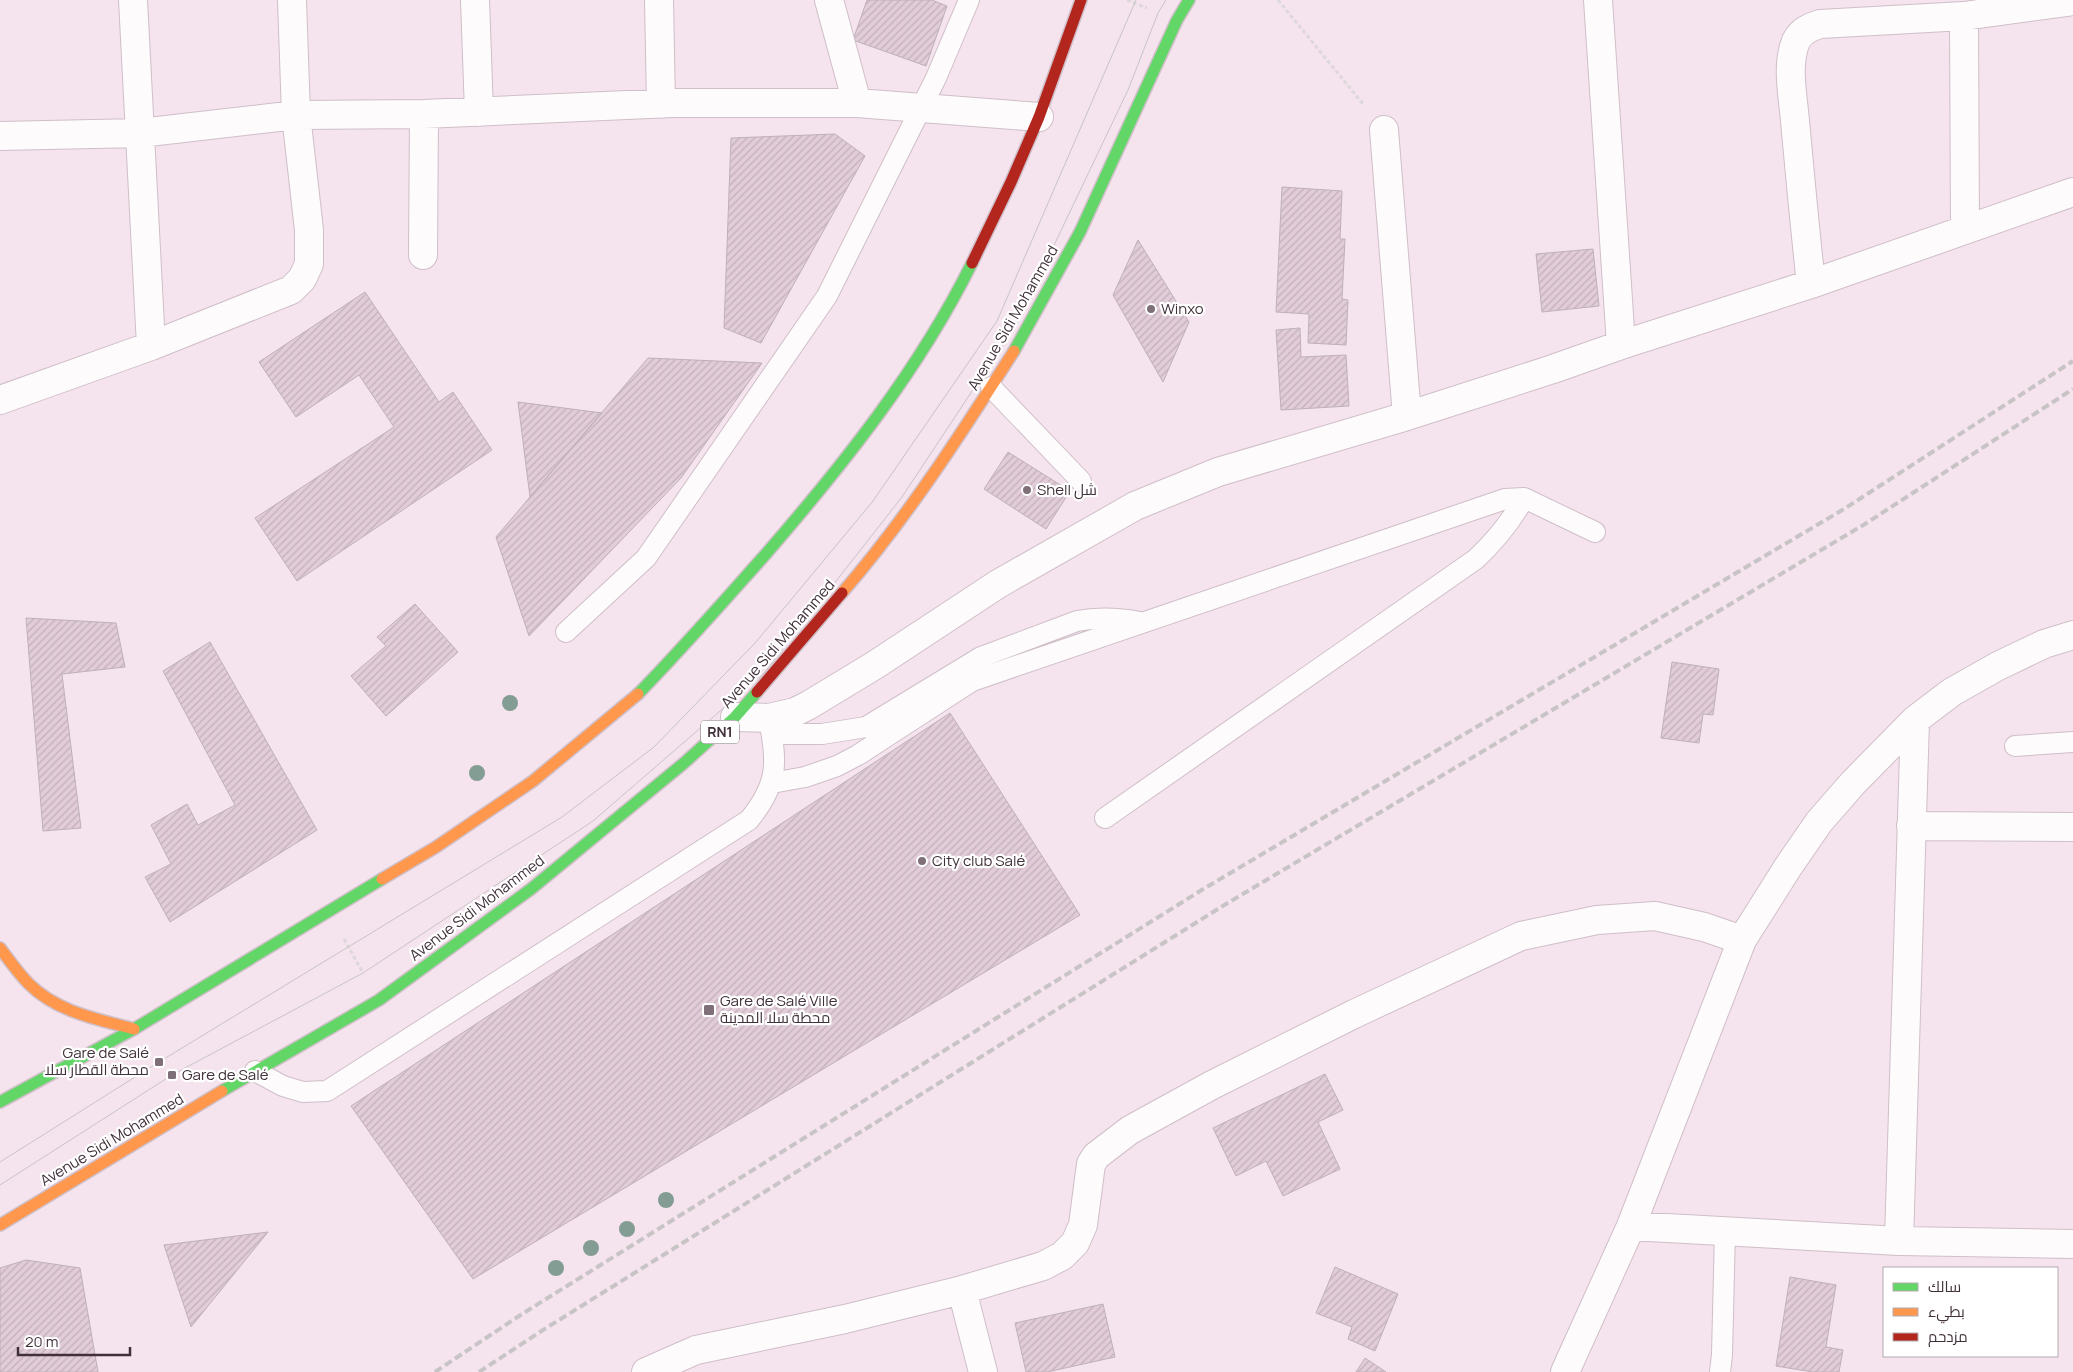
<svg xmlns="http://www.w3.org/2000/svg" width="2073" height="1372" viewBox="0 0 2073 1372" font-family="Manrope,Cairo,sans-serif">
	<defs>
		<pattern id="building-hatch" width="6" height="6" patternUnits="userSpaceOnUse" patternTransform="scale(1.25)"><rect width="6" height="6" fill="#e1ccd8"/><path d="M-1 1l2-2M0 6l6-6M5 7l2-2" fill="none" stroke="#c2b0ba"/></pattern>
	</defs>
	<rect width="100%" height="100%" fill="#f5e3ed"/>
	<!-- building -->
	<path fill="url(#building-hatch)" stroke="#bfb0b8" d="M867,0h65l15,6 -21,60 -73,-26z
		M835,134l30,22 -104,187 -37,-15 7,-190z
		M1282,187l60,4 -2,48h5l-3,60 6,1 -2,45 -38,-2 1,-29 -33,-2z
		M1138,240l51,82 -26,60 -50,-87z
		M1593,249l6,57 -57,6 -6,-58z
		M365,292l74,110 14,-10 39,58 -195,131 -42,-63 139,-91 -35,-52 -63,42 -37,-55z
		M1300,328l1,29 45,-2 3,51 -68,4 -5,-80z
		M648,358l114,5 -81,115 -152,158 -33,-99z
		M518,402l84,11 -72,84z
		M1008,452l62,39 -24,38 -62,-40z
		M415,604l43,48 -72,64 -35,-40 35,-30 -9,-9z
		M26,618l90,5 9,44 -63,7 19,154 -38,3z
		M210,642l107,188 -147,92 -25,-45 26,-13 -20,-39 36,-21 11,21 37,-20 -72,-134z
		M1672,662l47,7 -6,46 -10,-1 -4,29 -38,-5z
		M950,713l130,202 -607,364 -122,-173z
		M1325,1074l18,36 -25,12 22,47 -57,27 -17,-35 -30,15 -23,-48z
		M268,1232l-77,95 -27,-82z
		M26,1260l54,8 18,104h-98v-104z
		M1335,1267l63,27 -23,57 -27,-12 4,-12 -36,-14z
		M1790,1277l46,8 -10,62 17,3 -4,22h-26l-37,-6z
		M1103,1304l12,53 -68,15h-21l-11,-49z
		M1365,1358l21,14h-30z"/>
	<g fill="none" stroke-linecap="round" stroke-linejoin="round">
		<!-- lane casing -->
		<g stroke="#cfbfc8" stroke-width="22">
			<path id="lane" d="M991,387l90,94
				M566,632l80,-74 181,-262 109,-218 33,-78
				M772,734h50l44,-7 115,-70 96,-36c22,-4 41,-3 63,1
				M2015,746l58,-4
				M772,783l33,-6 32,-11 21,-11 114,-74 533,-182 19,-1 71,34
				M1105,818l371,-259c20,-19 35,-37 48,-61
				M255,1071l28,15 20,6 24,-1 422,-271c30,-37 28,-56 20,-102
				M1720,1372l2,-17 3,-124"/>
		</g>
		<!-- street casing -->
		<g stroke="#cfbfc8" stroke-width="30">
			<path id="street" d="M133,0l18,346
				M475,0l4,112
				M659,0l2,104
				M829,0l28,103 182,14
				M1598,0l23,345
				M1964,16l1,214
				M1384,130l23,286
				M0,136l140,-3 156,-18 128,-1 248,-11h185
				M423,255l1,-141
				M1811,284c-6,-54 -11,-109 -16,-163 -2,-25 -9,-56 1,-80 5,-10 14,-14 24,-17l144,-8 109,-15
				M0,400l151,-54 140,-56 11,-11 7,-15v-34l-13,-115 -4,-115
				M735,717l34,1 26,-6 14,-7 66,-40 123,-81 137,-78 83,-34 189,-56 146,-47 68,-24 190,-61 262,-92
				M1911,826l162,1
				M1631,1226l268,15 174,3
				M1899,1241l16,-521
				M962,1290l21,82
				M646,1372l50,-22 149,-31 117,-29 81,-24 19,-10 13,-13 8,-18 8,-61 5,-8 34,-26 82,-45 142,-71 167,-78 76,-16 58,-4 49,11 38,13
				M1565,1372l66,-146 111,-286 46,-73 31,-45 34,-39 62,-63 37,-28 46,-26 46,-22 29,-9"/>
		</g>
		<!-- fast casing -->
		<g stroke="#cfbfc8" stroke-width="14">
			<path id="fast" d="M1014,351l66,-119 97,-212 12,-20
				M638,694c44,-45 85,-92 127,-139 78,-90 154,-185 207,-292
				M222,1091l157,-91 152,-111 153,-126 51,-46 22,-25
				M0,1102l134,-73 248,-150"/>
		</g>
		<!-- slow casing -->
		<g stroke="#cfbfc8" stroke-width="14">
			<path id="slow" d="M842,593c65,-75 119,-159 172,-242
				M382,879l54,-32 97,-66 105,-87
				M0,948c9,12 18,25 29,36 28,28 68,35 105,45
				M0,1225l222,-134"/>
		</g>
		<!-- jam casing -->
		<g stroke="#cfbfc8" stroke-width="14">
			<path id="jam" d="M972,263l39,-81 28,-65 42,-117
				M757,692l85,-99"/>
		</g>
		<!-- path -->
		<path stroke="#ded8db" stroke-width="3" stroke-dasharray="4 2.5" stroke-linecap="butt" d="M1127,0l20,8
			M1278,0l85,104
			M344,939l18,32"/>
		<!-- lane -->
		<use href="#lane" stroke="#fefbfc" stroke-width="20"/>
		<!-- street -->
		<use href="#street" stroke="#fefbfc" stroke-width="28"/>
		<!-- fast -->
		<use href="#fast" stroke="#63d668" stroke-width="11"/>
		<!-- slow -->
		<use href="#slow" stroke="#ff974d" stroke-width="11"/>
		<!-- jam -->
		<use href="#jam" stroke="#b3261e" stroke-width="11"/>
		<!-- tram -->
		<path stroke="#c8c4c6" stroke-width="1" d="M0,1162l159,-100 403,-245 92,-70 102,-105 117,-141 124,-180 139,-321
			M0,1185l172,-110 191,-102 230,-152 171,-148 138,-176 115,-174 111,-233 30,-77 8,-13"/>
		<!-- rail -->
		<path stroke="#c8c4c6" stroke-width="4" stroke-dasharray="8 4" stroke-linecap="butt" d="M435,1372l87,-58 683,-426 639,-379 229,-148
			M479,1372l64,-42 683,-426 639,-380 208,-135"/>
	</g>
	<!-- trees -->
	<g fill="#839d94">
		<circle cx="510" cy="703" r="8"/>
		<circle cx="477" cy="773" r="8"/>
		<circle cx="666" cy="1200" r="8"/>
		<circle cx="627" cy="1229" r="8"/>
		<circle cx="591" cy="1248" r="8"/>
		<circle cx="556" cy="1268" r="8"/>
	</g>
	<!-- markers -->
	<g fill="#7f6f78" stroke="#fff" stroke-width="2">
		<circle cx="1151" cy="309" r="5"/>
		<circle cx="1027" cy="490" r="5"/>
		<circle cx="922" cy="861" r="5"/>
		<rect x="703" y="1004" width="12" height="12" rx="2.5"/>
		<rect x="154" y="1057" width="10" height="10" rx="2.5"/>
		<rect x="167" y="1070" width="10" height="10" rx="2.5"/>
	</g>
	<g text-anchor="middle" stroke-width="4.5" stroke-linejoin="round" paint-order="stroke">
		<!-- shield labels -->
		<rect fill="#fff" stroke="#796e74" stroke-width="1" x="701" y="720.5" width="38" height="23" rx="4"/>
		<g font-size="14" font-weight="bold" fill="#403039">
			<text x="720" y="737">RN1</text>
		</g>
		<!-- poi labels -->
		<g font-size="15" fill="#403039" stroke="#fff" text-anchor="start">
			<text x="1161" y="314">Winxo</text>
			<text x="1037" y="495">Shell شل</text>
			<text x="932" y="866">City club Salé</text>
			<text x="720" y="1006">Gare de Salé Ville<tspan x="720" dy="17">محطة سلا المدينة</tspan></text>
			<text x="149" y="1058" text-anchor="end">Gare de Salé<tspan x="149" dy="17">محطة القطار سلا</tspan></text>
			<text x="182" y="1080">Gare de Salé</text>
		</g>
		<!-- street labels -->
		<g font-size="15" fill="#403039" stroke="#fff">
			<text transform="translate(1013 318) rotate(-60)" y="5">Avenue Sidi Mohammed</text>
			<text transform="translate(778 644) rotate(-49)" y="5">Avenue Sidi Mohammed</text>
			<text transform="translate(477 908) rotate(-37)" y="5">Avenue Sidi Mohammed</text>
			<text transform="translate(112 1140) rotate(-31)" y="5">Avenue Sidi Mohammed</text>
		</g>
	</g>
	<!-- legend -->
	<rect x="1883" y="1267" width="175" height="90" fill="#ffffff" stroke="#b3acb0"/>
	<rect x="1893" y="1283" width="25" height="8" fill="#63d668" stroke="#b3acb0"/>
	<text x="1928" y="1292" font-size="15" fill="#403039">سالك</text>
	<rect x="1893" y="1308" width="25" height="8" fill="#ff974d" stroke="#b3acb0"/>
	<text x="1928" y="1317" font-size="15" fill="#403039">بطيء</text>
	<rect x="1893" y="1333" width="25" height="8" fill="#b3261e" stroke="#b3acb0"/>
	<text x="1928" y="1342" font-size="15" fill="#403039">مزدحم</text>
	<!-- scale -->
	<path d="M18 1347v8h112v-8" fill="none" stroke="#403039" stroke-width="2.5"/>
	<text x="25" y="1347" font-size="15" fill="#403039" stroke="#ffffff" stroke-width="4" paint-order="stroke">20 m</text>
</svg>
